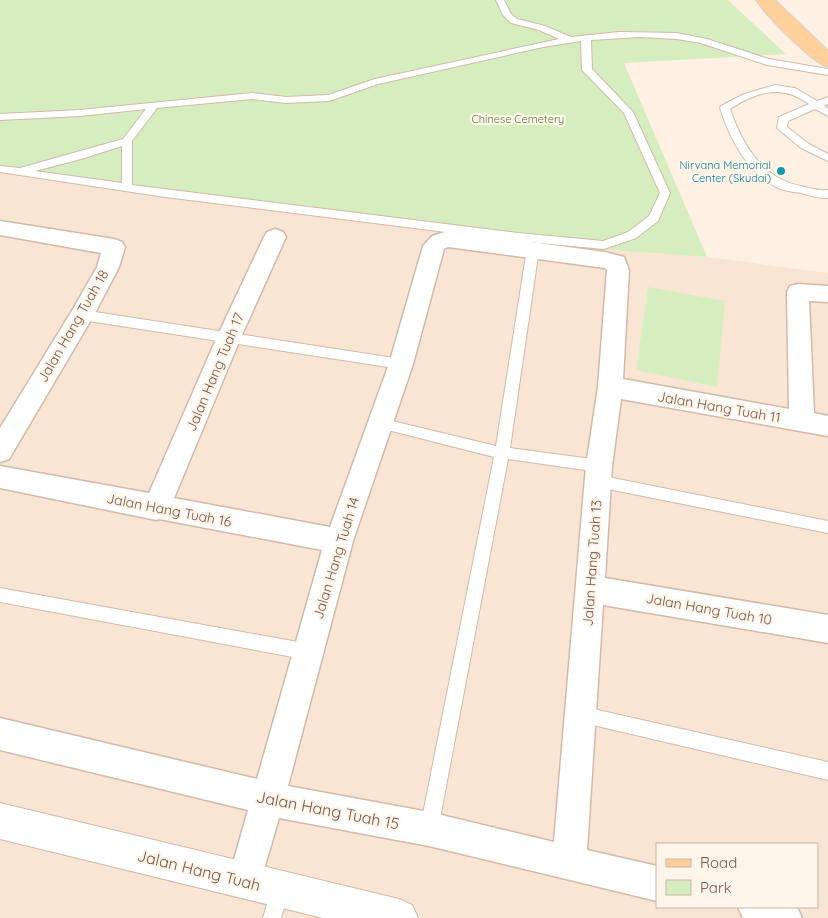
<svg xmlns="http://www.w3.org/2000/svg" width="828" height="918" viewBox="0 0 828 918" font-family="Quicksand,sans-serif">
	<rect width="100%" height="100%" fill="#fef1e3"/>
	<!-- residential -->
	<path fill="#f9e5d3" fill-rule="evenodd" d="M0,171l611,79 96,7 121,16v645h-828zM657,844h160v63h-160z"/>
	<!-- green -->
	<path fill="#d6edc0" d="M0,0h728l58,54 -162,9 83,194 -96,-7 -611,-79z
		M648,287l77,14 -8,86 -81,-17z"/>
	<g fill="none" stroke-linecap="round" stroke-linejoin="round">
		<!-- service casing -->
		<g stroke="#d3b9aa" stroke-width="2">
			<path id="service" d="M496,0h8l7,14 6,5 28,7 26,11 48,-5 58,1 30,6 62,20 59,10v6l-61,-10 -66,-22 -24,-4 -38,-2 -48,3 1,29 41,43 37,81 -12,28 -22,17 -32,11 -86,-8 -353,-44 -165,-25v-6l20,2 103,-29 23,-30 -66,7 -80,4v-6l80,-4 172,-17 34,4 42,-2 47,-16 184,-40 -20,-9 -28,-7 -8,-8zM581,41l1,29 42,43 36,80 -11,23 -21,16 -25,9 -85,-8 -386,-48v-44l25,-33 95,-9 34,4 43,-2 49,-17 165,-37zM122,146v37l-87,-12 46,-12z
				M775,85l20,3 22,13 11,-4v7l-4,1 4,4v7l-13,-7 -27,12 -1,6 22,17 19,10v7l-27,-13 -24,-20 2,-11 30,-13c-27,-20 -52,-13 -79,5 12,35 32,70 71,77 9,2 17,5 27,4v8c-10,0 -18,-2 -27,-5 -7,-1 -16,-2 -23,-5 -31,-15 -48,-49 -58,-80l1,-2 23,-12z
				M533,245l6,4 -29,199 89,12 5,2 2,4 -2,4 -5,2 -91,-13 -70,370 -3,6 -6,3 -6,-3 -3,-6 74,-372 -114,-29 -5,-1 -2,-4 2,-4 5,-1 116,28 31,-197z
				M82,310l319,49 4,2 2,3 -2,3 -4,2 -319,-49 -4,-2 -2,-3 2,-3z
				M598,475l230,46v12l-230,-46 -5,-2 -2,-4 2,-4z
				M0,588l309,56 6,3 2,5 -2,5 -6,3 -309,-58z
				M580,706l248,56v18l-248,-58 -6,-2 -2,-6 2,-6z
				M280,881l7,2 2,7 -8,28h-18l10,-35z"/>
		</g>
		<!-- minor casing -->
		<g stroke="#d3b9aa" stroke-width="3">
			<path id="minor" d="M0,221l114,18 8,3 3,5 -6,20 -25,48 -85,144 -9,3v-34l73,-119 24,-42 4,-14 -101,-18z
				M275,229l8,3 3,5 -45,100 -67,161 156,29 59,-163 34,-118 9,-10 16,-5 157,21 19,5 5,13 -6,109 166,30 -2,-117 3,-6 8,-2 30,2v16l-19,-1 5,112 14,3v20l-207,-37 -9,67 -7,112 223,37v28l-225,-38 -16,245 70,16v35l-228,-55 -150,-28 -22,75 -12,5 -12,-5 -5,-12 20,-71 -248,-60v-32l257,61 65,-229 -163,-31 -3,1 -156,-32v-22l149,27 68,-156 47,-100 3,-5zM448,247l157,21 2,2 -9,117 -12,79 -32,376 -125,-30 -141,-26 65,-245 60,-177 31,-115z
				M738,907h59l5,11h-59z"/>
		</g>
		<!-- tertiary casing -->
		<g stroke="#d3b9aa" stroke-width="2">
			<path id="tertiary" d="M0,803l399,96 13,6 6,13h-95l-323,-79z"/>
		</g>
		<!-- primary casing -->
		<g stroke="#d9cfcb" stroke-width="2">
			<path id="primary" d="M756,0h19l53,51v16c-16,-4 -62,-52 -72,-67z"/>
		</g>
		<!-- service -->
		<use href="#service" fill="#fff" fill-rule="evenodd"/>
		<!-- minor -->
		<use href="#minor" fill="#fff" fill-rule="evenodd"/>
		<!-- tertiary -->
		<use href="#tertiary" fill="#fff" fill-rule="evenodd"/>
		<!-- primary -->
		<use href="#primary" fill="#ffd099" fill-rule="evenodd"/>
	</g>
	<!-- markers -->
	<circle fill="#0f9aa8" stroke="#fff5eb" stroke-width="2" cx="781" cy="171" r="5"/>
	<g text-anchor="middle" stroke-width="4.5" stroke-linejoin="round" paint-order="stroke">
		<!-- far-park labels -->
		<g font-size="11" fill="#527a3b" stroke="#fff5eb">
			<text x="518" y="123">Chinese Cemetery</text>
		</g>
		<!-- far-culture labels -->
		<g font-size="11" fill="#0d838f" stroke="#fff5eb" text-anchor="end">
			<text x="771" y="169">Nirvana Memorial<tspan x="771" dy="13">Center (Skudai)</tspan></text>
		</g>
		<!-- street labels -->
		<g font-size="14" fill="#795446" stroke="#fff5eb">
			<text transform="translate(73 326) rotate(-60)" y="5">Jalan Hang Tuah 18</text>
			<text transform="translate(215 372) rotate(-67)" y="5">Jalan Hang Tuah 17</text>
			<text transform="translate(719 407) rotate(10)" y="5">Jalan Hang Tuah 11</text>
			<text transform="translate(169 510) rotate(11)" y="5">Jalan Hang Tuah 16</text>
			<text transform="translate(336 558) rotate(-73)" y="5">Jalan Hang Tuah 14</text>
			<text transform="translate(592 563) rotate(-86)" y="5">Jalan Hang Tuah 13</text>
			<text transform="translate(709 609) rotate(10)" y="5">Jalan Hang Tuah 10</text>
		</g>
		<!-- near-street labels -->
		<g font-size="16" fill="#795446" stroke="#fff5eb">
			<text transform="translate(328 810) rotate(11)" y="6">Jalan Hang Tuah 15</text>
			<text transform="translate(199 870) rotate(14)" y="6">Jalan Hang Tuah</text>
		</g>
	</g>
	<!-- legend -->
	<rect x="656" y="843" width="162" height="65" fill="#fff5eb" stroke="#c9b5a9"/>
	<rect x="666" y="859" width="25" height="8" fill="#ffd099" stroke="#c9b5a9"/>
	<text x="700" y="868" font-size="15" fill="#795446">Road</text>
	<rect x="666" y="880" width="25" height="15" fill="#d6edc0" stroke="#c9b5a9"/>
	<text x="700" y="893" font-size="15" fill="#795446">Park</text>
</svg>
